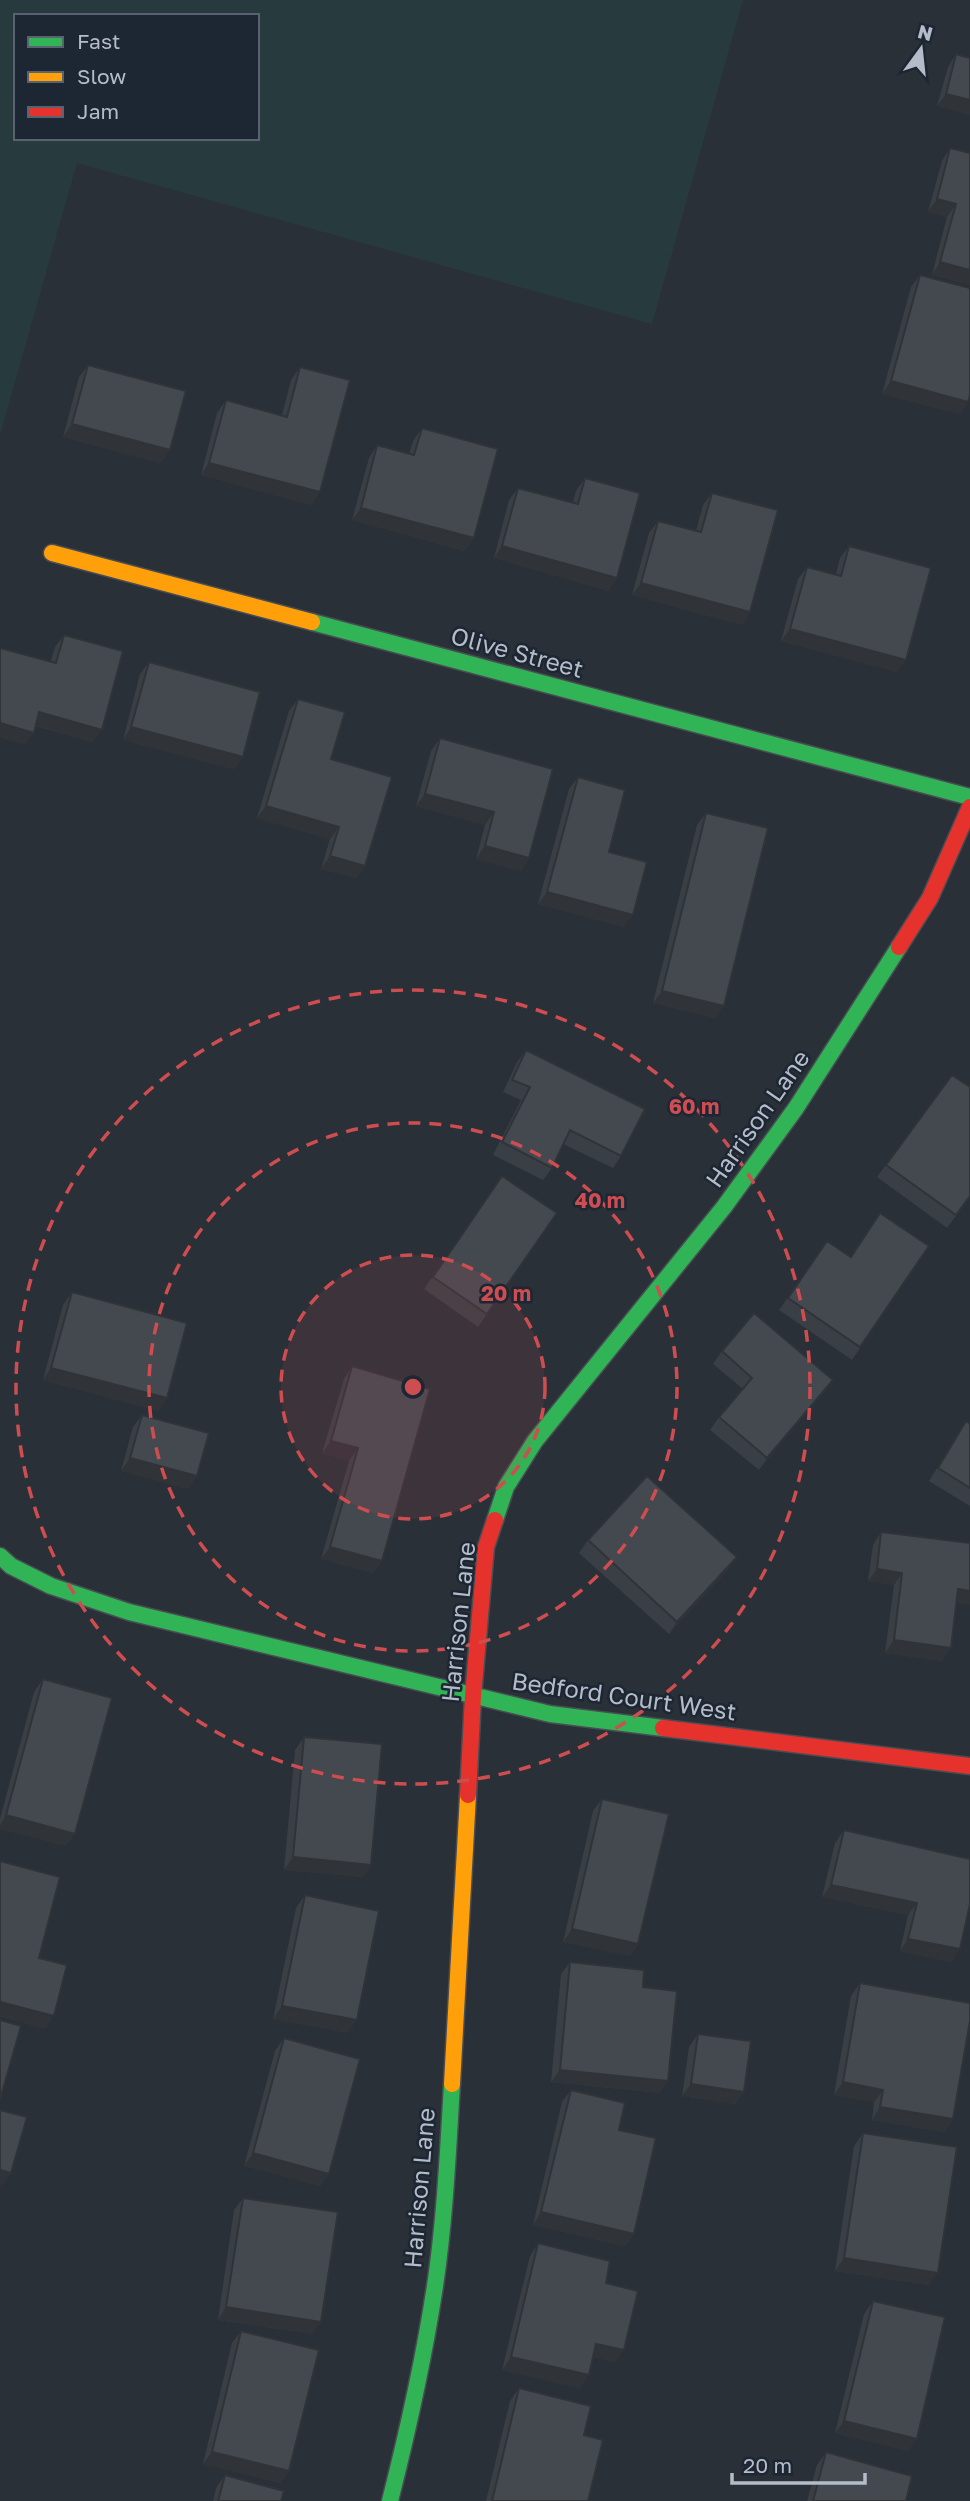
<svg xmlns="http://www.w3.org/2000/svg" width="970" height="2501" viewBox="0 0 970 2501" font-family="'Golos Text',sans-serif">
	<rect width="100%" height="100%" fill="#2a3038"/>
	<!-- green -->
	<path fill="#273a3e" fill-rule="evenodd" d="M0,0h743l-91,324 -575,-161 -77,272zM16,16h241v122h-241z"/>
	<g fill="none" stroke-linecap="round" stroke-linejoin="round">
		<!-- fast casing -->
		<g stroke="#484c53" stroke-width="19">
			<path id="fast" d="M312,622l658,175
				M495,1520l11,-33 29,-46 189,-234 72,-99 103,-161
				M0,1556l11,10 40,20 78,26 421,102 113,14
				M390,2501c18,-71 34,-143 45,-215 10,-67 13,-135 17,-202"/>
		</g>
		<!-- slow casing -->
		<g stroke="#484c53" stroke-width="19">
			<path id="slow" d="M52,553l260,69
				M452,2084l16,-289"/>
		</g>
		<!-- jam casing -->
		<g stroke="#484c53" stroke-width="19">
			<path id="jam" d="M899,947l31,-49 40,-91
				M663,1728l307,38
				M468,1795l5,-99 13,-149 9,-27"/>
		</g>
		<!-- fast -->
		<use href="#fast" stroke="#30b455" stroke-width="16"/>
		<!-- slow -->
		<use href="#slow" stroke="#ff9f0a" stroke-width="16"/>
		<!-- jam -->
		<use href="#jam" stroke="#e5322d" stroke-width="16"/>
	</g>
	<!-- wall -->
	<path fill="#3a3f45" d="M956,54l14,4v57l-33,-9 11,-39z
		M950,148l20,137 -38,-10 15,-58 -19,-5 14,-51z
		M920,275l48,127 -8,12 -78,-20 29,-107z
		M88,365l73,98 -98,-26 16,-60z
		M300,367l20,125 -9,13 -110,-30 16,-62 9,-13 56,15 9,-35z
		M422,428l43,123 -113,-31 17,-62 8,-13 32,9 4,-13z
		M585,478l24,113 -115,-33 15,-58 9,-12 55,14 3,-11z
		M712,493l38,119 -8,13 -110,-30 17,-62 9,-12 38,10 7,-26z
		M849,546l48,126 -116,-31 17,-62 9,-12 29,7 4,-16z
		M64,635l29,107 -57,-16 -11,19 30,-98z
		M149,662l94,95 -9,12 -111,-29 17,-66z
		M298,699l33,60 34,107 -8,12 -36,-9 9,-30 -73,-21 32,-107z
		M440,738l89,120 -8,13 -45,-12 9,-34 -69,-19 15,-55z
		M578,777l31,75 15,75 -86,-23 31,-115z
		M706,813l9,205 -62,-15 44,-178z
		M526,1050l95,106 -8,12 -50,-24 -11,24 -9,12 -50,-25 28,-55 -18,-8 14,-30z
		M952,1075l18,122 -23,31 -70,-51z
		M502,1176l55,37 -79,114 -54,-38z
		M827,1241l23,16 79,-11 -77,114 -73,-50z
		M72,1292l95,106 -9,13 -115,-31 20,-75z
		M722,1351l111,29 -9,12 -65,78 -49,-40 9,-13 24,-28 -30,-25z
		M352,1366l30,195 -9,12 -52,-14 28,-98 -27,-8 22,-74z
		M142,1415l55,61 -9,13 -67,-18 12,-44z
		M966,1421l4,3v82l-41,-25z
		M881,1532l76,71 -15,58 -57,-8 9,-68 -26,-4 5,-36z
		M588,1540l149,17 -9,13 -59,64 -90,-81z
		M43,1679l23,167 -66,-17v-10l34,-127z
		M304,1737l67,128 -8,12 -79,-7 11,-120z
		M602,1799l36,145 -8,12 -67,-14 30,-131z
		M844,1830l126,29 -10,90 -9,13 -51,-11 8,-36 -86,-18 13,-54z
		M305,1895l43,138 -75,-14 23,-111z
		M570,1962l73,25 17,106 -109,-11 10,-108z
		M860,1983l93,136 -9,13 -72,-12 2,-18 -40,-7 17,-99z
		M698,2034l46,58 -9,12 -53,-8 7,-49z
		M284,2038l37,148 -77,-20 31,-115z
		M571,2090l48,40 15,104 -9,12 -92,-21 29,-123z
		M863,2133l66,152 -94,-14 19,-125z
		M243,2198l69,136 -94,-14 16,-110z
		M538,2243l68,40 9,79 -22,-5 -13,31 -78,-18 28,-114z
		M873,2301l35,150 -73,-18 29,-119z
		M241,2331l48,140 -9,12 -77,-19 29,-121z
		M519,2388l65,47 4,66h-102l24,-100z
		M826,2452l80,49h-99l10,-36z
		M225,2475l56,26h-68l3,-13z"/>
	<!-- shaded-wall -->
	<path fill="#303338" d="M946,94l24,6v15l-33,-9z
		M937,199l19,5 -9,13 -19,-5z
		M940,262l30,8v15l-38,-10z
		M891,381l77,21 -8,12 -78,-20z
		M72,424l98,26 -9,13 -98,-26z
		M209,463l111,29 -9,13 -110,-30z
		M361,508l113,30 -9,13 -113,-31z
		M502,546l115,32 -8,13 -115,-33z
		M641,583l109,29 -8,13 -110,-30z
		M790,629l116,31 -9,12 -116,-31z
		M39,712l63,18 -9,12 -62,-18z
		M0,723l34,10 -9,12 -25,-7z
		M131,727l112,30 -9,12 -111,-29z
		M425,794l69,18 -9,13 -69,-19z
		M266,806l73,21 -9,12 -73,-21z
		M485,846l44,12 -8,13 -45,-12z
		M330,856l35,10 -8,12 -36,-9z
		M547,892l86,23 -9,12 -86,-23z
		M662,991l62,15 -9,12 -62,-15z
		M51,1368l116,30 -9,13 -115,-31z
		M833,1380l-9,12 -65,78 8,-12z
		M331,1441l27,7 -9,13 -27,-8z
		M130,1458l67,18 -9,13 -67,-18z
		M330,1547l52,14 -9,12 -52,-14z
		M737,1557l-9,13 -59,64 8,-12z
		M877,1569l25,4 -8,12 -26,-4z
		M958,1589l12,2v14l-20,-3z
		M894,1640l57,8 -9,13 -57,-8z
		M6,1815l69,19 -9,12 -66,-17v-4z
		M293,1857l78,8 -8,12 -79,-7z
		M831,1885l86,18 -9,12 -86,-18z
		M572,1929l66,15 -8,12 -67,-14z
		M908,1939l52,10 -9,13 -51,-11z
		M0,2002l54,14 -9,13 -45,-12z
		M282,2006l75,14 -9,13 -75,-14z
		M560,2070l108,11 -8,12 -109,-11z
		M843,2082l40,8 -9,12 -40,-7z
		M691,2084l53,8 -9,12 -53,-8z
		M880,2107l73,12 -9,13 -72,-12z
		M253,2153l76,21 -8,12 -77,-20z
		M0,2170l11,3 -9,13 -2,-1z
		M541,2212l93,22 -9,12 -92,-21z
		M844,2258l94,15 -9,12 -94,-14z
		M226,2307l95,15 -9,12 -94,-14z
		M596,2344l28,6 -9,12 -28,-6z
		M511,2357l78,18 -9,13 -78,-18z
		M844,2421l73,18 -9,12 -73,-18z
		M212,2452l77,19 -9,12 -77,-19z"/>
	<!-- building -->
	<path fill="#444950" stroke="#303338" stroke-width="2" d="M956,54l14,4v42l-24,-6z
		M950,148l20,5v117l-30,-8 16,-58 -19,-5z
		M920,275l50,13v107l-2,7 -77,-21z
		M88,365l98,26 -16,59 -98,-26z
		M300,367l50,13 -30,112 -111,-29 17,-63 61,17z
		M422,428l76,21 -24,89 -113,-30 16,-63 37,10z
		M585,478l55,15 -23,85 -115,-32 16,-58 60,16z
		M712,493l66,17 -28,102 -109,-29 17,-62 43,11z
		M849,546l82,22 -25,92 -116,-31 17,-62 34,9z
		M64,635l59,16 -21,79 -63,-18 -5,21 -34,-10v-75l56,15z
		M149,662l111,30 -17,65 -112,-30z
		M298,699l47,13 -14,47 61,18 -27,89 -35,-10 9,-29 -73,-21z
		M440,738l113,31 -24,89 -44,-12 9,-34 -69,-18z
		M578,777l47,13 -16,62 38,10 -14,53 -86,-23z
		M706,813l62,15 -44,178 -62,-15z
		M526,1050l119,59 -24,47 -51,-26 -18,38 -50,-26 28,-55 -18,-7z
		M952,1075l18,12v109l-14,19 -70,-50z
		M502,1176l55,37 -70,101 -54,-37z
		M880,1213l49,33 -69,101 -72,-49 39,-57 24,16z
		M72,1292l115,31 -20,75 -116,-30z
		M754,1313l79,67 -66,78 -48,-41 33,-39 -30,-27z
		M352,1366l78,23 -48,172 -52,-14 28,-99 -27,-7z
		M142,1415l67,18 -12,43 -67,-18z
		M966,1421l4,3v64l-32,-20z
		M647,1476l90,81 -60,65 -89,-82z
		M881,1532l89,11v48l-12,-2 -7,59 -57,-8 8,-67 -25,-4z
		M43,1679l69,19 -37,136 -69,-19z
		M304,1737l78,7 -11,121 -78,-8z
		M602,1799l67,15 -31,130 -66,-15z
		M844,1830l126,29v45l-10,45 -52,-10 9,-36 -86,-18z
		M0,1861l60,16 -21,81 28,7 -13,51 -54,-14z
		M305,1895l74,16 -22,109 -75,-14z
		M570,1962l74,8 -1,17 34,4 -9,90 -108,-11z
		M860,1983l110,20v18l-17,98 -73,-12 3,-17 -40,-8z
		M0,2020l21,6 -21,74z
		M698,2034l53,7 -7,51 -53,-8z
		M284,2038l76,21 -31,115 -76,-21z
		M571,2090l54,13 -6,27 37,8 -22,96 -93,-22z
		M0,2110l27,7 -16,56 -11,-3z
		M863,2133l94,14 -19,126 -94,-15z
		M243,2198l95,14 -17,110 -95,-15z
		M538,2243l72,18 -4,22 32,8 -14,59 -28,-6 -7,31 -78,-18z
		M873,2301l72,16 -28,122 -73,-18z
		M241,2331l78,19 -30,121 -77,-19z
		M519,2388l72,18 -7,29 19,5 -15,61h-96z
		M826,2452l86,24 -6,25h-93z
		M225,2475l59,16 -3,10h-63z"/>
	<!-- distance rings -->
	<circle cx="413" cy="1387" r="132" fill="#ce4d50" fill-opacity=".12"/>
	<g fill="none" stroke="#ce4d50" stroke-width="3.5" stroke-dasharray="12 9">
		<circle cx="413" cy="1387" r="132"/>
		<circle cx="413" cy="1387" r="264"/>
		<circle cx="413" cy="1387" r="397"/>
	</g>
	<g text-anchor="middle" stroke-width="5" stroke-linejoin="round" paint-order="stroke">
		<!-- street labels -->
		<g font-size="24" fill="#b4bcc9" stroke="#1d2633">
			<text transform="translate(517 653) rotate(15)" y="8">Olive Street</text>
			<text transform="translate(758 1119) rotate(-55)" y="8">Harrison Lane</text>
			<text transform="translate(459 1622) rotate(-84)" y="8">Harrison Lane</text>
			<text transform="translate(624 1697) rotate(8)" y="8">Bedford Court West</text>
			<text transform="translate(420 2188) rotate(-85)" y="8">Harrison Lane</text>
		</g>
	</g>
	<circle cx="413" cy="1387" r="10" fill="#ce4d50" stroke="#1d2633" stroke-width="3.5"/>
	<g font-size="21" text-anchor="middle" font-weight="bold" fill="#ce4d50" stroke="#1d2633" stroke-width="5" stroke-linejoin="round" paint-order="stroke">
		<text x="694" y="1114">60 m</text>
		<text x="600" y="1208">40 m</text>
		<text x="506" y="1301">20 m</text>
	</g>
	<!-- legend -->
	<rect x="14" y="14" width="245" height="126" fill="#1d2633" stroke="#59626f" stroke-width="2"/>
	<rect x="28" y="37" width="35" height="10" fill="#30b455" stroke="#59626f" stroke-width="2"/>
	<text x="77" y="49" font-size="21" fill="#b4bcc9">Fast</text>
	<rect x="28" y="72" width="35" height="10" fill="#ff9f0a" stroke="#59626f" stroke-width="2"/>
	<text x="77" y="84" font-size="21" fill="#b4bcc9">Slow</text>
	<rect x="28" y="107" width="35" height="10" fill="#e5322d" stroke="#59626f" stroke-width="2"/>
	<text x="77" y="119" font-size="21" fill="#b4bcc9">Jam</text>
	<!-- north arrow -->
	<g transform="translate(921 49) rotate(15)" stroke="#1d2633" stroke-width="5" paint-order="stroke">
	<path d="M0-5L12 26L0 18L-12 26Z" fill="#b4bcc9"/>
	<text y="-10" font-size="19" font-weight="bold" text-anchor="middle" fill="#b4bcc9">N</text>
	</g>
	<!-- scale -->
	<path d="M732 2473v10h133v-10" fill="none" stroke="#b4bcc9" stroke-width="3.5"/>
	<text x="743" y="2473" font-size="21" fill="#b4bcc9" stroke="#1d2633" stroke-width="5" paint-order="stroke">20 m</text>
</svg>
